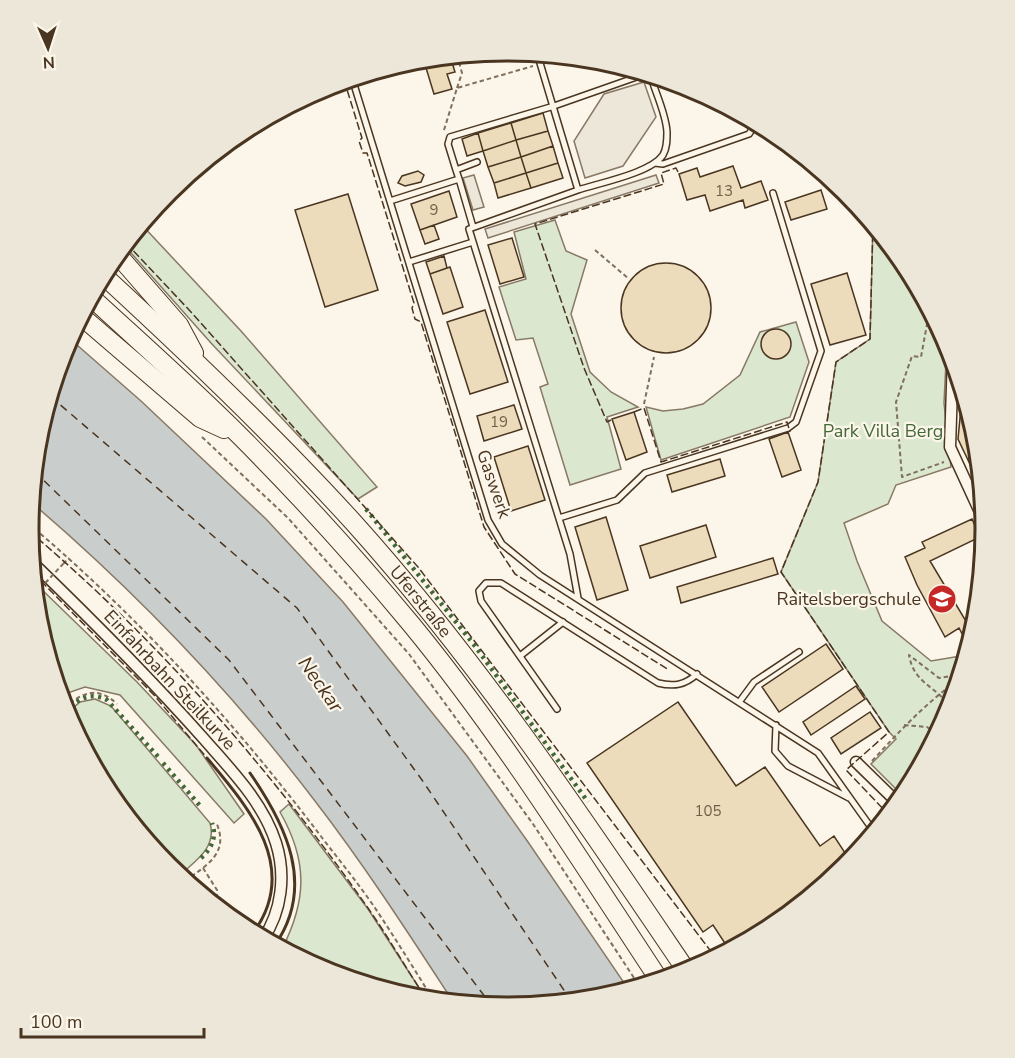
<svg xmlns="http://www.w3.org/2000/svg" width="1015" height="1058" viewBox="0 0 1015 1058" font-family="'Nunito Sans',sans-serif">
	<rect width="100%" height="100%" fill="#fbf6e9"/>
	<!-- green -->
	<path fill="#dce7d0" stroke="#887966" stroke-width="1.5" d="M555,220l11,31 21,9 -16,54 19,58 21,20 27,15 -31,10 14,52 -51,16 -30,-98 8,-3 -15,-46 -17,2 -17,-53 27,-8 -12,-47z
		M873,223l33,40 41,78 -3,62 7,64 -55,18 -8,19 -44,19 13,38 25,60 49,40 36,-6 -17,58 -46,84 -33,-33 25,-25 -7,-7 -108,-160 37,-90 18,-120 34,-23z
		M141,224l100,107 136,156 -19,12 -147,-156 -87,-98z
		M796,322l13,40 -19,55 -129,43 -15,-53 17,4 20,-2 20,-5 37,-29 20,-43z
		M34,582l103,100 59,63 48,69 -10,9 -114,-128 -35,-8 -23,8 -3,-3 -21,-70z
		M95,699l16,7 99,117c7,25 -15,38 -31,53l-10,-9 -60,-72 -43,-81 14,-12z
		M289,804l79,105 59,91 -13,-1 -90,-28 -42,-22c25,-49 26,-88 -2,-137z"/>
	<!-- parking -->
	<path fill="#ede7d9" stroke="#887966" stroke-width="1.5" d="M644,82l12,35 -33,49 -38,12 -11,-37 30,-47z
		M474,175l10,32 -11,3 -10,-32z
		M656,175l3,8 -171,55 -3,-9z"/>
	<!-- water -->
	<path fill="#c9cecd" stroke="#887966" stroke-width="1.5" d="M69,338l72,63 125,118 77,83 124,154 61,86 101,148 -28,9 -94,9 -53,-5c-45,-69 -89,-137 -139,-202 -83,-109 -180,-210 -284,-299l7,-67z"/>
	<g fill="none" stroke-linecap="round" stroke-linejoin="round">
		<!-- ferry -->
		<path stroke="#4a3520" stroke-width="1.5" stroke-dasharray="8 6" stroke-linecap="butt" d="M50,396l247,212 125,172 150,222
			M34,471l195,189 263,346"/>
	</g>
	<!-- building -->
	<path fill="#ecdcbc" stroke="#4a3520" stroke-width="1.5" d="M450,56l5,16 -8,2 5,15 -18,5 -11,-36z
		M543,113l5,18 -32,9 -5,-17z
		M511,123l5,17 -33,11 -5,-18z
		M548,131l5,15 -32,11 -5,-17z
		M478,133l5,18 -16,5 -5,-17z
		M516,140l5,17 -33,10 -5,-16z
		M553,146l5,17 -32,10 -5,-16z
		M521,157l5,16 -32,10 -6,-16z
		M558,163l5,15 -32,10 -5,-15z
		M733,166l8,22 20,-7 7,19 -23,8 -2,-8 -33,11 -5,-16 -18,5 -8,-26 18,-6 3,9z
		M418,171l6,4 -3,7 -16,4 -7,-3 4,-7z
		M526,173l5,15 -33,10 -4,-15z
		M821,190l6,19 -36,11 -6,-18z
		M449,191l8,26 -37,13 -9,-26z
		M348,194l30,96 -53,17 -30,-97z
		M434,225l5,14 -14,5 -5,-14z
		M512,238l12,39 -24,7 -12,-39z
		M444,256l3,12 -17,6 -4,-12z
		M621 308a45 45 0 1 1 90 0a45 45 0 1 1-90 0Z
		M450,267l13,40 -20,7 -13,-40z
		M847,273l19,62 -36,10 -19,-61z
		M485,310l23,72 -38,12 -23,-72z
		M761 344a15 15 0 1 1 30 0a15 15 0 1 1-30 0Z
		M961,386h1l10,33 -12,-1z
		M514,405l8,24 -38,12 -7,-25z
		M634,412l13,40 -21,8 -14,-41z
		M960,418l12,1 5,17 2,19 -11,5 -10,-21z
		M788,432l13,38 -19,7 -13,-38z
		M528,446l17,54 -34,11 -17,-54z
		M979,455l3,33 -14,-28z
		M720,459l5,17 -53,16 -5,-17z
		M606,517l22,73 -31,10 -22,-73z
		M972,519l8,18 -50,24 37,62 11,-6 -9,30 -10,-19 -14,9 -28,-52 -12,-28 20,-9 -3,-6z
		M706,525l10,32 -66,21 -10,-32z
		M773,558l5,16 -97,29 -4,-16z
		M826,644l17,25 -64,43 -17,-25z
		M856,686l9,13 -54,36 -8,-13z
		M678,702l58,84 29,-19 55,79 14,-10 17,26 -78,65 -43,24 -17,-26 -10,7 -116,-169z
		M870,712l11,16 -40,26 -10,-16z"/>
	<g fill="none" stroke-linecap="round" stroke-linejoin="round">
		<!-- service casing -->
		<g stroke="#4a3520" stroke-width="8">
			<path id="service" d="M537,53l41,137 -109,39 101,325 8,44
				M352,78l136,442 14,24 38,31 278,178 57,80
				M655,163l8,1 86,-30 8,-12
				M456,170l-8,-26 2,-7 104,-31 94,-33
				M459,179l-3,-9 21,-8
				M578,190c21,-7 73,-17 85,-35 4,-7 4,-15 4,-23 -1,-19 -12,-40 -17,-58
				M390,201l69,-22 14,48
				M409,262l64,-20
				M559,518l58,-18 28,-27 143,-45 8,-6 25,-71 -48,-158
				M520,656l43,-34
				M740,701l14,-19 45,-30
				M557,709l-76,-108 -2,-10 7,-8h15l157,100c16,4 27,2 39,-9
				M776,725l-1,26 13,15 61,32"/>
		</g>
		<!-- minor casing -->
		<g stroke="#4a3520" stroke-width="13">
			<path id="minor" d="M953,356l-3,91 36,78
				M32,562c59,57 117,115 172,177 27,31 59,63 72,104 10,32 6,68 -13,96
				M856,762l43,42"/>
		</g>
		<!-- trunk casing -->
		<g stroke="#4a3520" stroke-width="20">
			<g id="trunk">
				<path d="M117,254l62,71 15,28"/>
				<path id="s1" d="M103,275c87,80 172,161 251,248 125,139 229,295 334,450"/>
				<path d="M91,297c50,46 101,91 149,139 60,60 117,123 171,188 92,112 169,236 249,357"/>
				<path d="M81,316l119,102 24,11"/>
			</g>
		</g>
		<!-- path -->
		<path stroke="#7f6f5c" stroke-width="2" stroke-dasharray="4.5 3" stroke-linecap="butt" d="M547,58l8,-3
			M457,88l5,-15 -5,-18
			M444,130l13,-42 76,-22
			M595,250l34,29
			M930,308l-9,49 -9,-1 -16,46 6,75 42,-15
			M644,404l10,-47
			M202,437l86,81 121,136 124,170 107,163
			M29,524c110,93 207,200 294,315 17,22 34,43 50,66 21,31 41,64 61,96
			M63,564l6,-6
			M64,708c18,-15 33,-23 53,-4
			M951,709c-13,-23 -37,-24 -42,-54l30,23 23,-4
			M904,725l23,2 11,8
			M872,761c25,-27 49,-53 78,-75l6,6
			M203,868l14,22 -1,16
			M185,881c22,-16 45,-28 31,-59"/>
		<!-- service -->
		<use href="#service" stroke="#fbf6e9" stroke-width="5"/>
		<!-- minor -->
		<use href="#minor" stroke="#fbf6e9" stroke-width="10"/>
		<!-- trunk -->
		<use href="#trunk" stroke="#fbf6e9" stroke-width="18"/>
		<!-- path-bridge -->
		<path stroke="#7f6f5c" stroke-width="2" stroke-dasharray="4.5 3" stroke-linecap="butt" d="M35,594l28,-30"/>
		<!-- hedge -->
		<path stroke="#436837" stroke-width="4.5" stroke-dasharray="3 4.5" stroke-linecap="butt" d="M366,509l109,137 113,156
			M65,711c13,-11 24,-20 42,-11l54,60
			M163,763l39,45
			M201,858c11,-10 16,-21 11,-35
			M180,877l11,-10"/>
		<!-- fence -->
		<path stroke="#4a3520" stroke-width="1.5" stroke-dasharray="8 3" stroke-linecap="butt" d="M344,80l18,58 -3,3 4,12h4l47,150 -2,5 3,11 6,3 63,205 31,47 154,96
			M873,223l-3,116 -34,23 -18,120 -37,90 108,160 -43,38 43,45
			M126,243l65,69 227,255 298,391
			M634,412l10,-4 17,54 126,-40 3,10
			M611,420l-4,2 -23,-54 -49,-144 129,-40 -3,-11 15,-5 3,6
			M29,531c129,109 242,239 339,377 21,30 39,62 59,92
			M33,573l121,122 53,63"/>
		<!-- wall -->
		<path stroke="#4a3520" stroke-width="3" d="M207,758c42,50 94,110 46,175
			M250,773c36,52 66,113 25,172"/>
	</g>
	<!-- icons -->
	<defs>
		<g id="school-disc" transform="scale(1.5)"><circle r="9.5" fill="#c62828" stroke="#fbf6e9"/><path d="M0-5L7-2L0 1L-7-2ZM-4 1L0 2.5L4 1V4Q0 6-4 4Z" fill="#fff"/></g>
	</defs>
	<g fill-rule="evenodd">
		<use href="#school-disc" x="942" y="599"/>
	</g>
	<g text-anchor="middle" stroke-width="4.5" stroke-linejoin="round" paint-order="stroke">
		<!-- number labels -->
		<g font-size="15" fill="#725f47">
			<text x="724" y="196">13</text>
			<text x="434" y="215">9</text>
			<text x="499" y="427">19</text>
			<text x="708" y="816">105</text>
		</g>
		<!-- park labels -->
		<g font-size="18" fill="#436837" stroke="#fbf6e9">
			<text x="883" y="437">Park Villa Berg</text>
		</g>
		<!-- street labels -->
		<g font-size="18" fill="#4a3520" stroke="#fbf6e9">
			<text transform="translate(494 484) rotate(71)" y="6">Gaswerk</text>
			<text dy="6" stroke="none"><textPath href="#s1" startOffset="456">Uferstraße</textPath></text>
			<text transform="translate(170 680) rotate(47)" y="6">Einfahrbahn Steilkurve</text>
		</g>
		<!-- poi labels -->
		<g font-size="18" fill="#4a3520" stroke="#fbf6e9" text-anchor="end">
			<text x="921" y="605">Raitelsbergschule</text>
		</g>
		<!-- water labels -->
		<g font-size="20" font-style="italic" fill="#4a3520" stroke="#fbf6e9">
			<text transform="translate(321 684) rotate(55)" y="7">Neckar</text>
		</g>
	</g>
	<!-- crop -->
	<path d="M0 0H1015V1058H0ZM39 529a468 468 0 1 1 936 0a468 468 0 1 1-936 0Z" fill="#ede7d9" fill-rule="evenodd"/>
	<path fill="none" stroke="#4a3520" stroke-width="3" d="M39 529a468 468 0 1 1 936 0a468 468 0 1 1-936 0Z"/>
	<!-- north arrow -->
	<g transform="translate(48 48) rotate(177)" stroke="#fbf6e9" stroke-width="4.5" paint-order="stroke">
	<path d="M0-4.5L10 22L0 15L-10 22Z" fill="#4a3520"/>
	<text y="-9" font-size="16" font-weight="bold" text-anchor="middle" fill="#4a3520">N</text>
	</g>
	<!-- scale -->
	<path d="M21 1028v9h183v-9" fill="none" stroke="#4a3520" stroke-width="3"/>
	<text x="30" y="1028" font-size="18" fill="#4a3520" stroke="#fbf6e9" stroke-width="4.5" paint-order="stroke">100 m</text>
</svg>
